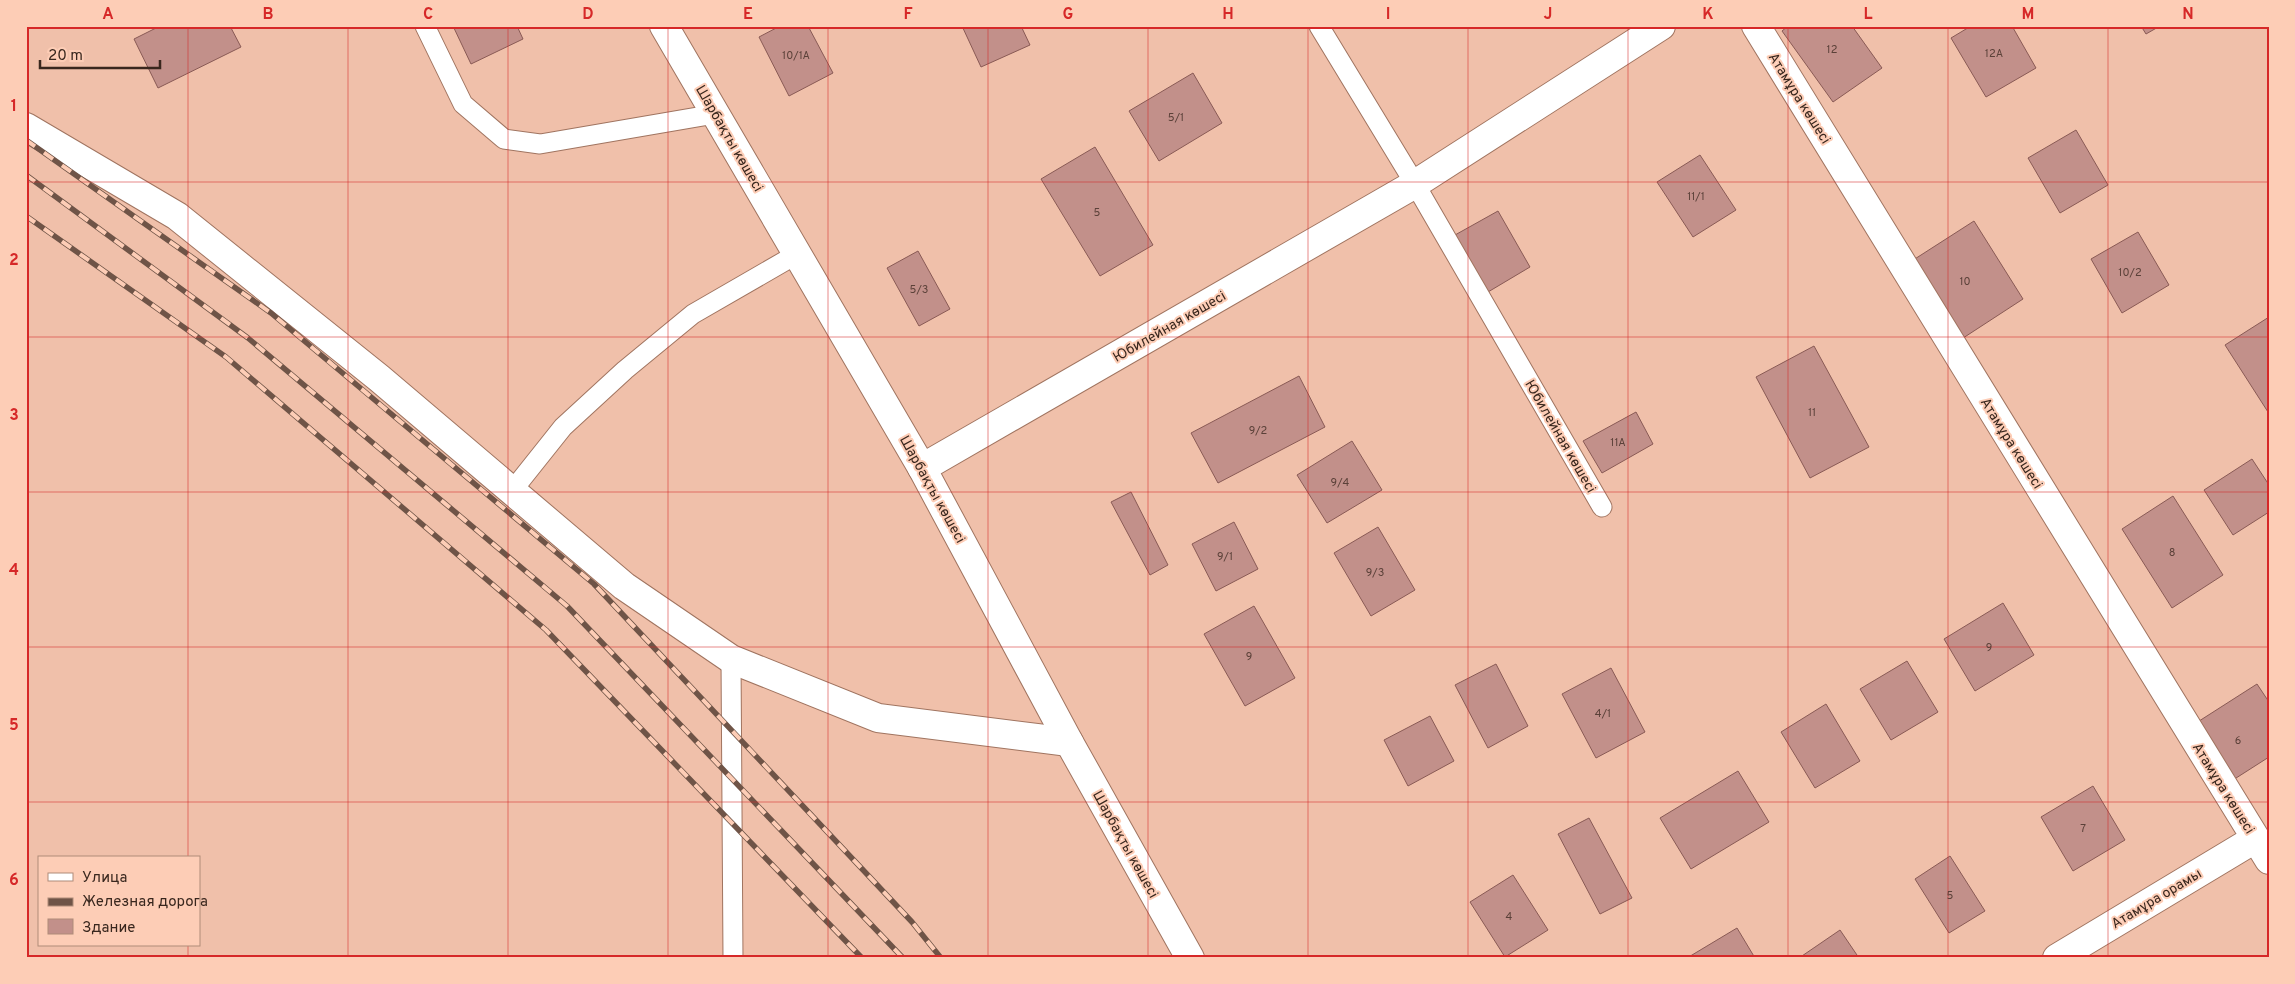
<svg xmlns="http://www.w3.org/2000/svg" width="2295" height="984" viewBox="0 0 2295 984" font-family="Overpass,sans-serif">
	<rect width="100%" height="100%" fill="#f0c0aa"/>
	<!-- building -->
	<path fill="#c2908a" stroke="#895a55" d="M160,26h70l11,21 -83,41 -24,-49z
		M453,26h64l6,13 -52,25z
		M780,26h28l25,47 -44,23 -30,-59z
		M962,26h59l9,19 -49,22z
		M1788,26h64l30,42 -49,34 -51,-71z
		M1971,26h41l24,42 -50,29 -35,-59z
		M2141,26h19l-14,8z
		M1193,73l29,50 -63,38 -30,-50z
		M2076,130l32,55 -48,28 -32,-55z
		M1095,147l58,98 -53,31 -59,-97z
		M1700,155l36,55 -43,27 -36,-55z
		M1498,211l32,56 -42,25 -33,-57z
		M1974,221l49,78 -66,43 -50,-78z
		M2138,232l31,53 -47,28 -31,-54z
		M918,251l32,58 -31,17 -32,-58z
		M2269,317v94l-1,1 -43,-67z
		M1814,346l55,101 -59,31 -54,-101z
		M1299,376l26,51 -107,56 -27,-50z
		M1636,412l17,32 -51,29 -19,-32z
		M1352,441l30,49 -55,33 -30,-48z
		M2252,459l17,26v27l-36,23 -29,-45z
		M1131,492l37,73 -18,10 -39,-73z
		M2173,496l50,79 -51,33 -50,-79z
		M1234,522l24,47 -42,22 -24,-47z
		M1378,527l37,63 -44,26 -37,-63z
		M2003,603l31,52 -59,36 -31,-52z
		M1254,606l41,72 -50,28 -41,-72z
		M1907,661l31,51 -47,28 -31,-51z
		M1496,664l32,62 -40,22 -33,-63z
		M1611,668l34,64 -49,26 -34,-64z
		M2257,684l12,18v55l-36,23 -37,-57z
		M1826,704l34,57 -45,27 -34,-56z
		M1430,716l24,45 -46,25 -24,-46z
		M1738,771l31,51 -78,47 -31,-51z
		M2093,786l32,54 -52,31 -32,-54z
		M1589,818l43,80 -32,16 -42,-80z
		M1950,856l35,55 -36,22 -34,-54z
		M1513,875l35,55 -43,27 -35,-55z
		M1737,928l18,30h-68z
		M1840,930l19,28h-60z"/>
	<g fill="none" stroke-linecap="round" stroke-linejoin="round">
		<!-- lane casing -->
		<g stroke="#a07460" stroke-width="21">
			<path id="lane" d="M425,26l38,78 41,35 36,5 175,-30
				M1319,26l96,158 187,323
				M512,491l51,-64 62,-57 68,-56 104,-60
				M731,659l2,299"/>
		</g>
		<!-- street casing -->
		<g stroke="#a07460" stroke-width="30">
			<path id="street" d="M1756,26l513,834
				M26,127l151,89 202,162 245,208 107,73 147,59 191,24
				M922,468l493,-284 246,-158
				M2057,958l198,-119"/>
		</g>
		<!-- secondary casing -->
		<g stroke="#a07460" stroke-width="30">
			<path id="secondary" d="M664,26l258,442 147,274 121,216"/>
		</g>
		<!-- lane -->
		<use href="#lane" stroke="#fff" stroke-width="19"/>
		<!-- street -->
		<use href="#street" stroke="#fff" stroke-width="28"/>
		<!-- secondary -->
		<use href="#secondary" stroke="#fff" stroke-width="28"/>
		<!-- rail casing -->
		<g stroke="#6f5447" stroke-width="5.5">
			<path id="rail" d="M26,140l245,173 323,271 318,338 29,36
				M26,175l222,163 319,268 336,352
				M26,216l200,141 320,273 316,328"/>
		</g>
		<!-- rail -->
		<use href="#rail" stroke="#fdcdb6" stroke-width="4" stroke-dasharray="11" stroke-linecap="butt"/>
	</g>
	<!-- grid -->
	<path fill="none" stroke="#d62828" stroke-width="1" stroke-opacity="0.55" d="M188,26v832M348,26v932M508,26v932M668,26v932M828,26v932M988,26v932M1148,26v932M1308,26v932M1468,26v932M1628,26v932M1788,26v932M1948,26v932M2108,26v932M26,182h2243M26,337h2243M26,492h2243M26,647h2243M26,802h2243M188,945v13"/>
	<g text-anchor="middle" stroke-width="4" stroke-linejoin="round" paint-order="stroke">
		<!-- number labels -->
		<g font-size="11" fill="#5b4139">
			<text x="1832" y="53">12</text>
			<text x="1994" y="57">12А</text>
			<text x="796" y="59">10/1А</text>
			<text x="1176" y="121">5/1</text>
			<text x="1696" y="200">11/1</text>
			<text x="1097" y="216">5</text>
			<text x="2130" y="276">10/2</text>
			<text x="1965" y="285">10</text>
			<text x="919" y="293">5/3</text>
			<text x="1812" y="416">11</text>
			<text x="1258" y="434">9/2</text>
			<text x="1618" y="446">11А</text>
			<text x="1340" y="486">9/4</text>
			<text x="2172" y="556">8</text>
			<text x="1225" y="560">9/1</text>
			<text x="1375" y="576">9/3</text>
			<text x="1989" y="651">9</text>
			<text x="1249" y="660">9</text>
			<text x="1603" y="717">4/1</text>
			<text x="2238" y="744">6</text>
			<text x="2083" y="832">7</text>
			<text x="1950" y="899">5</text>
			<text x="1509" y="920">4</text>
		</g>
		<!-- street labels -->
		<g font-size="14" fill="#39271e" stroke="#fdcdb6">
			<text transform="translate(1800 98) rotate(58)" y="5">Атамұра көшесі</text>
			<text transform="translate(730 138) rotate(60)" y="5">Шарбақты көшесі</text>
			<text transform="translate(1169 326) rotate(-30)" y="5">Юбилейная көшесі</text>
			<text transform="translate(1561 436) rotate(60)" y="5">Юбилейная көшесі</text>
			<text transform="translate(2012 443) rotate(58)" y="5">Атамұра көшесі</text>
			<text transform="translate(933 489) rotate(61)" y="5">Шарбақты көшесі</text>
			<text transform="translate(2224 788) rotate(58)" y="5">Атамұра көшесі</text>
			<text transform="translate(1126 844) rotate(61)" y="5">Шарбақты көшесі</text>
			<text transform="translate(2156 898) rotate(-31)" y="5">Атамұра орамы</text>
		</g>
	</g>
	<!-- border -->
	<rect width="2295" height="984" fill="none" stroke="#fdcdb6" stroke-width="55"/>
	<!-- legend -->
	<rect x="38" y="856" width="162" height="90" fill="#fdcdb6" stroke="#af8b79"/>
	<rect x="48" y="873" width="25" height="8" fill="#ffffff" stroke="#af8b79"/>
	<text x="82" y="882" font-size="15" fill="#39271e">Улица</text>
	<rect x="48" y="898" width="25" height="8" fill="#6f5447" stroke="#af8b79"/>
	<text x="82" y="906" font-size="15" fill="#39271e">Железная дорога</text>
	<rect x="48" y="919" width="25" height="15" fill="#c2908a" stroke="#af8b79"/>
	<text x="82" y="932" font-size="15" fill="#39271e">Здание</text>
	<!-- scale -->
	<path d="M40 60v8h120v-8" fill="none" stroke="#39271e" stroke-width="2.5"/>
	<text x="48" y="60" font-size="15" fill="#39271e" stroke="#fdcdb6" stroke-width="4" paint-order="stroke">20 m</text>
	<rect x="28" y="28" width="2240" height="928" fill="none" stroke="#d62828" stroke-width="2"/>
	<g font-size="16" text-anchor="middle" font-weight="bold" fill="#d62828">
		<text x="108" y="19">A</text>
		<text x="268" y="19">B</text>
		<text x="428" y="19">C</text>
		<text x="588" y="19">D</text>
		<text x="748" y="19">E</text>
		<text x="908" y="19">F</text>
		<text x="1068" y="19">G</text>
		<text x="1228" y="19">H</text>
		<text x="1388" y="19">I</text>
		<text x="1548" y="19">J</text>
		<text x="1708" y="19">K</text>
		<text x="1868" y="19">L</text>
		<text x="2028" y="19">M</text>
		<text x="2188" y="19">N</text>
		<text x="14" y="111">1</text>
		<text x="14" y="265">2</text>
		<text x="14" y="420">3</text>
		<text x="14" y="575">4</text>
		<text x="14" y="730">5</text>
		<text x="14" y="885">6</text>
	</g>
</svg>
